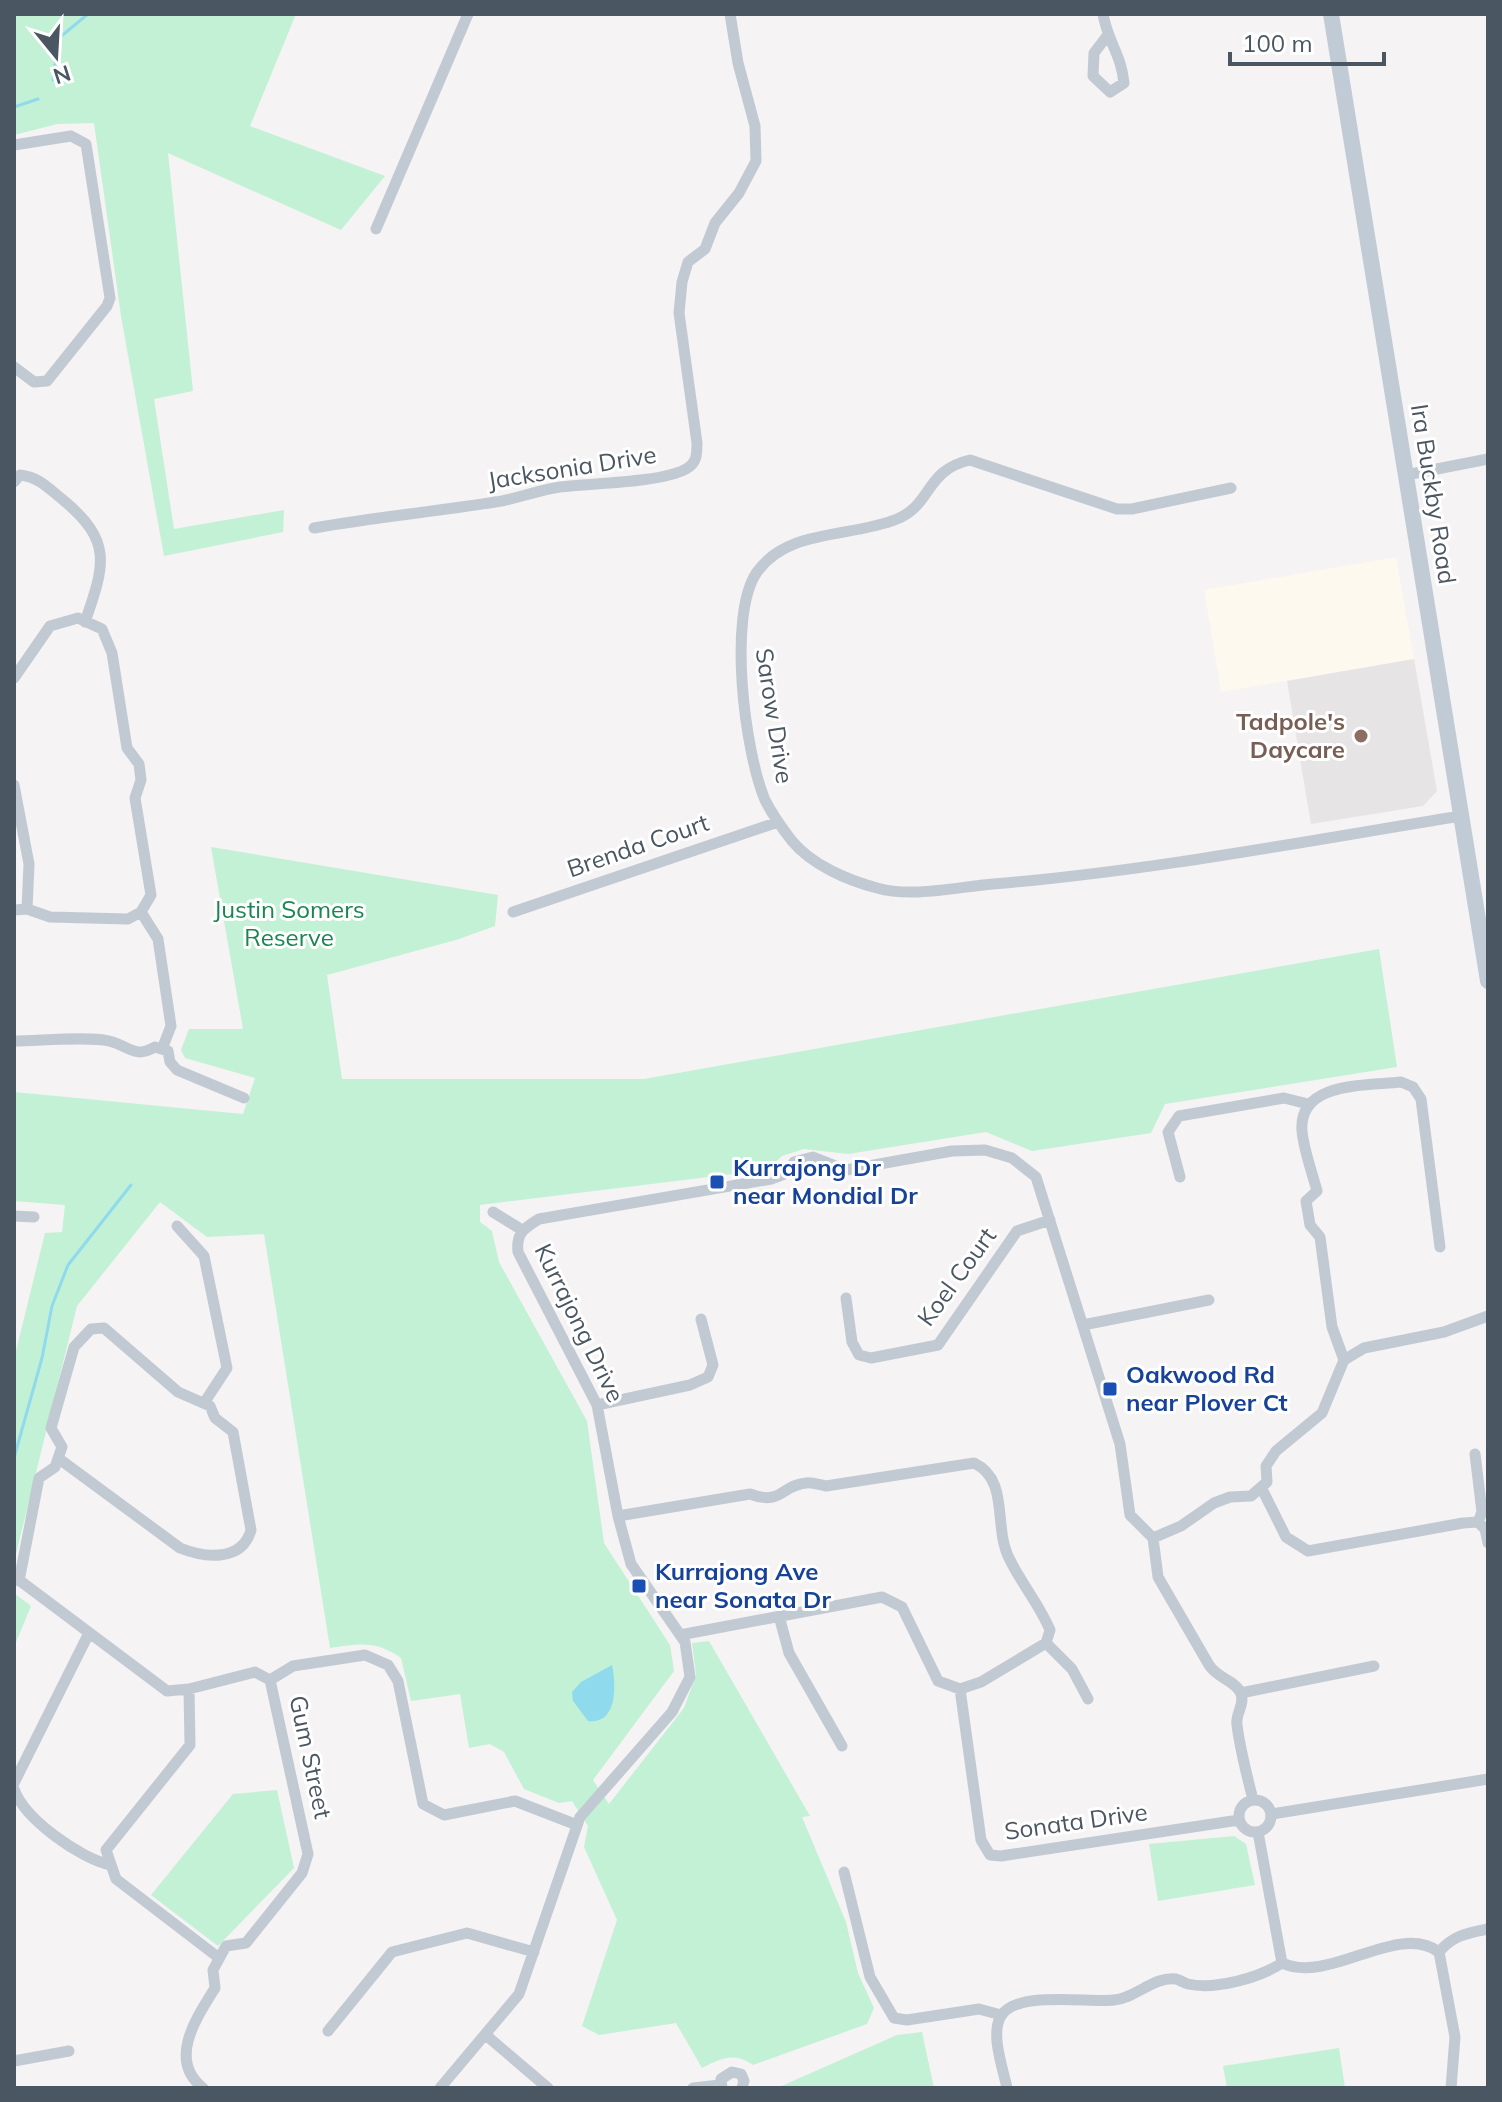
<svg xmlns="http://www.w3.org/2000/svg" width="1502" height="2102" viewBox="0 0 1502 2102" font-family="Mulish,sans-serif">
	<rect width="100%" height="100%" fill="#f5f3f3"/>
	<!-- commercial -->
	<path fill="#fdf9ef" d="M1396,557l18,102 -193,33 -17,-102z"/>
	<!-- education -->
	<path fill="#e6e4e5" d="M1414,659l23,132 -14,15 -112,18 -24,-143z"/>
	<!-- green -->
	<path fill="#c3f1d5" d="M14,14h282l-46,112 135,50 -44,54 -173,-77 25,238 -39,8 20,130 110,-19 -1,22 -119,24 -43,-240 -27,-193 -37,1 -43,11z
		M211,847l287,48 -3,31 -39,14 -129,35 15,104h302l735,-130 18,118 -232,37 -14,29 -119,18 -46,-19 -138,22 -44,-5 -22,7 -15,14 -287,35v17l12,9 7,31 88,159 17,122 66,102 4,26 -81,109 16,24 75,-96 12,-33 -4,-32 17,-2 101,175 -8,1 44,105 12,51 16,35 -7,16 -114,41c-19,-13 -31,-7 -51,3l-26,-45 -77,12 -17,-9 35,-106 -33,-73 4,-21 -16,-25 -13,2 -35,-14 -20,-37 -14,-8 -21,4 -9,-54 -49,7 -10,-43c-26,-18 -41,-14 -71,-10l-66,-414 -57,3 -47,-35 -83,104 -63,256v-203l31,-126 17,-1 3,-27 -51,-4v-109l229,22 12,-36 -70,-20 -4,-8 8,-21h54z
		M14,1593l17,13 -17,41z
		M277,1790l17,78 -76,78 -67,-51 82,-101z
		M1234,1836l12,8 9,41 -97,16 -9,-57z
		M922,2032l12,56h-157l120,-53z
		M1339,2048l6,40h-118l-4,-22z"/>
	<!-- water -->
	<path fill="#90daee" d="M612,1665c4,19 6,60 -24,56l-15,-20 -1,-9 9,-10z"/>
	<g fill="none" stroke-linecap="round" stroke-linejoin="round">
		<!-- stream -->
		<path stroke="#90daee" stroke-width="3" d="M53,80l6,-42 29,-24
			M14,107l24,-8
			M14,1458l28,-100 10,-52 16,-41 63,-80"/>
		<!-- street -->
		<path stroke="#c1cad2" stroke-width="11" d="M1103,14c5,29 18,39 21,69l-14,9 -17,-16 1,-23 13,-17
			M14,145l57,-9 15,8 24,154 -3,8 -60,75 -13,1 -20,-15
			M376,229l92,-215
			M1406,475l82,-16
			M14,482l6,-7c19,2 28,13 42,24 51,42 43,65 23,123
			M1231,488l-99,21h-15l-147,-49c-45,10 -38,45 -73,59 -46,19 -109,9 -140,53 -30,43 -12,181 8,228 7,14 17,28 27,41 20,24 55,39 85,47 35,10 80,-1 116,-4 157,-13 313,-43 468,-68
			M314,528c60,-11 120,-16 181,-26 22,-3 43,-12 65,-15 31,-4 100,-4 126,-18 11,-6 11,-15 11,-26l-18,-130 3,-31 6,-20 17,-13 10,-26 24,-30 17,-32 -1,-35 -17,-63 -8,-49
			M14,678l36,-52 28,-8 24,11 10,24 15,95 12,16 2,16 -6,18 16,97 -10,17 -13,7 -78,-2 -23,-8
			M14,785l15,79 -2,45 -13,1
			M141,912l17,27 13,87 -9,23
			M513,912l265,-90
			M14,1041c24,0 74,-5 95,0 21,5 25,18 46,6l13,4 2,11 7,8 67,28
			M1180,1177l-12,-45 11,-16 105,-18 24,6
			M493,1212l29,18
			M14,1216l20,1
			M177,1226l27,30 23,112 -23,35
			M846,1298l6,44 7,13 12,3 67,-13 79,-114 33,-11
			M1083,1325l126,-25
			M1344,1360l-12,-33 -12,-90 -10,-12 -4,-24 11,-10c-5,-19 -13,-40 -15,-60 -4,-50 65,-45 99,-49l12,5 8,12 19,148
			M597,1405l93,-20 18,-8 5,-12 -12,-46
			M1475,1454l7,58 -4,10
			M1261,1487l25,50 22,14 155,-28 15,-1 7,7 3,14
			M618,1516l132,-22c32,12 31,-9 56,-11 6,-1 14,2 20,3l148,-23c36,17 19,63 35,95 12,25 30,46 41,72l-4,13 -65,39 -21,7
			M1153,1538l28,-12 33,-23 16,-6 21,-1 16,-14 -1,-16 10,-15 46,-38 22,-53 20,-12 80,-16 44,-16
			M15,1577l152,114 22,-2 66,-17 15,8 38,174 -6,19 -56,70 -20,3 -13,24 2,18c-18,29 -48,72 -12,100
			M19,1581l20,-103 16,-11 7,-20 -11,-19 23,-81 17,-18 13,-1 74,64 32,14 5,12 18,14 18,98c-9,32 -46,28 -71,18l-122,-90
			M779,1616l10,37 53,93
			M680,1635l202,-38 20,10 36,74 22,8 21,151 9,15 11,1 238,-36
			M1046,1643l26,26 16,30
			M270,1680l23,-14 72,-11 23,10 10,16 25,123 21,11 71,-14 62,24
			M189,1689l1,56 -84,105 10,29 103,79
			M1241,1693l133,-27
			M14,1783l75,-150
			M14,1789c10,30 67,70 97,76
			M1239 1816a16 16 0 1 1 32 0a16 16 0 1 1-32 0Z
			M1272,1814l216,-35
			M1258,1832l24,131c47,22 116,-42 157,-11l16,85 -4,51
			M844,1872l26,105 24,41 13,2 72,-11 22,6
			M1439,1952c14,-17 29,-19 49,-23
			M328,2031l64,-79 75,-19 67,19
			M487,2036l61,52
			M14,2061l55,-10
			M440,2088l79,-94 61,-177 92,-105 18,-35 -5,-35 -54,-78 -13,-48 -21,-111 -79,-153c-2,-19 5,-23 21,-33l232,-40 16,-6 7,-11 19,-5 33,13 106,-19 33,-1 27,8 24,19 84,267 10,71 23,23 5,39 51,88c9,14 28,16 32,29 4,11 -6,20 -4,31 3,25 10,50 16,75
			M693,2088l27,-3
			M722,2088l-1,-9 11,-7 9,2 3,7 -2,7
			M1007,2088c-4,-20 -17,-54 -6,-72 15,-26 88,-13 113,-16 22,-2 40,-24 62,-21 4,1 8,4 12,5 27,6 71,-6 94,-21"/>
		<!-- secondary -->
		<path stroke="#c1cbd6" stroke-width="16" d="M1331,14l157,967"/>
	</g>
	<!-- markers -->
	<circle fill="#8d6e63" stroke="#fff" stroke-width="3" cx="1361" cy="736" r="8"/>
	<g fill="#1a4fb4" stroke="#fff" stroke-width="3">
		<rect x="709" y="1174" width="16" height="16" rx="4"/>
		<rect x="1102" y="1381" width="16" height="16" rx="4"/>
		<rect x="631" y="1578" width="16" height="16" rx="4"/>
	</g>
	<g text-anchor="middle" stroke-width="6" stroke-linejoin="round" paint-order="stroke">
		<!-- street labels -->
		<g font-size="24" fill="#4a5661" stroke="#fff">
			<text transform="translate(572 468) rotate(-9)" y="8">Jacksonia Drive</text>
			<text transform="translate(1433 494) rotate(81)" y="8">Ira Buckby Road</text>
			<text transform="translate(774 716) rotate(81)" y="8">Sarow Drive</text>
			<text transform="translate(638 846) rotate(-19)" y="8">Brenda Court</text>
			<text transform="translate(957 1277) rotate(-54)" y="8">Koel Court</text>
			<text transform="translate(579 1323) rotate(64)" y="8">Kurrajong Drive</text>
			<text transform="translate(310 1757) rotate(78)" y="8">Gum Street</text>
			<text transform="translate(1076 1822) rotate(-8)" y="8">Sonata Drive</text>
		</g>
		<!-- education labels -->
		<g font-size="24" font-weight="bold" fill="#785e54" stroke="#fff" text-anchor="end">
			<text x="1345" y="730">Tadpole's<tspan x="1345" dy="28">Daycare</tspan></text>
		</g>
		<!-- park labels -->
		<g font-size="24" fill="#17864f" stroke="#fff">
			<text x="289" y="918">Justin Somers<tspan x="289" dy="28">Reserve</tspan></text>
		</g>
		<!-- transit labels -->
		<g font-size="24" font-weight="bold" fill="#164399" stroke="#fff" text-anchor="start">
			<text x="733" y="1176">Kurrajong Dr<tspan x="733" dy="28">near Mondial Dr</tspan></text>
			<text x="1126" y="1383">Oakwood Rd<tspan x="1126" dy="28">near Plover Ct</tspan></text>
			<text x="655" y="1580">Kurrajong Ave<tspan x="655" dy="28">near Sonata Dr</tspan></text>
		</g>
	</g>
	<!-- border -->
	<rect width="1502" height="2102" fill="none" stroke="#4a5661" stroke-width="32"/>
	<!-- north arrow -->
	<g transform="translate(56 56) rotate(162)" stroke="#ffffff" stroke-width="6" paint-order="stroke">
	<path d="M0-6L14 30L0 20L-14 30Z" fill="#4a5661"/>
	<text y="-12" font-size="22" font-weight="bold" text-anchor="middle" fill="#4a5661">N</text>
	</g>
	<!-- scale -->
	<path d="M1230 52v12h154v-12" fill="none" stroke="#4a5661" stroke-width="4"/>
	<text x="1242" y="52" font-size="24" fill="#4a5661" stroke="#ffffff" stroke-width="6" paint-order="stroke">100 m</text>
</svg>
